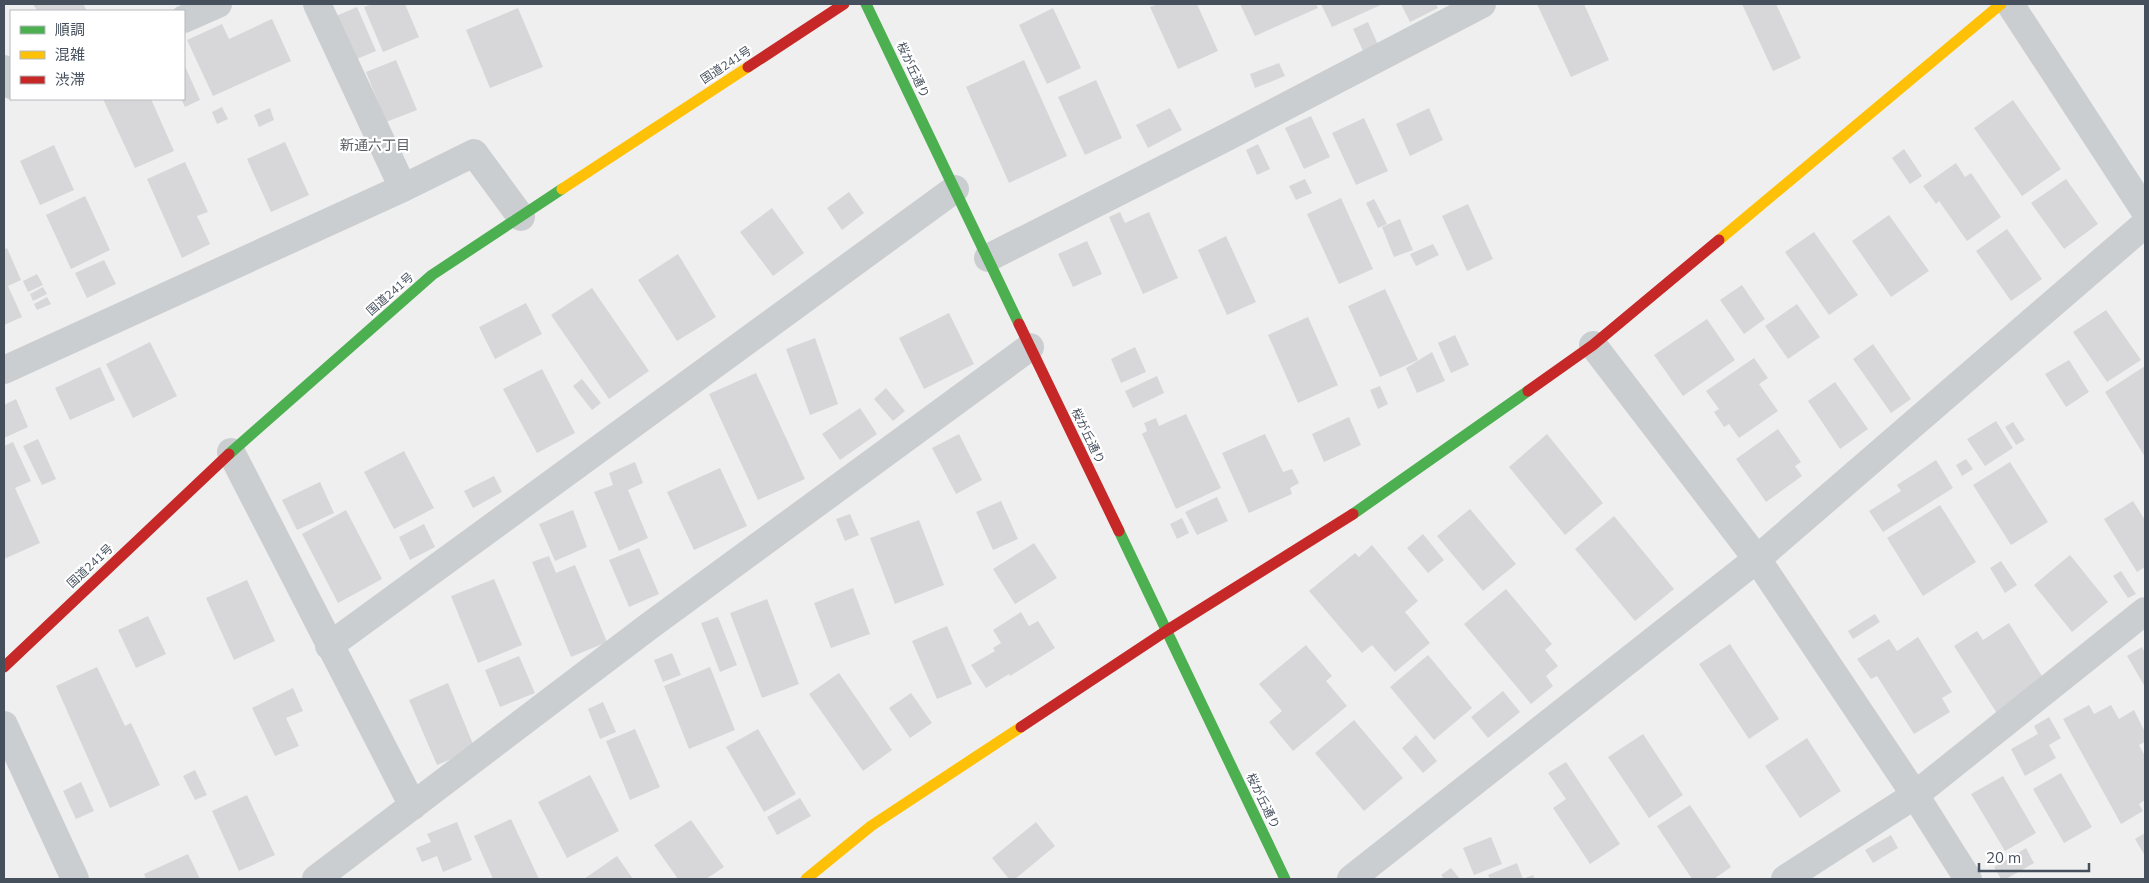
<svg xmlns="http://www.w3.org/2000/svg" width="2149" height="883" viewBox="0 0 2149 883" font-family="Mulish,'Noto Sans JP',sans-serif">
	<rect width="100%" height="100%" fill="#f0efef"/>
	<!-- building -->
	<path fill="#d7d7d9" d="M33,4h50l4,7h-50z
		M373,4h32l14,33 -36,15 -19,-45z
		M1158,4h39l21,47 -40,18 -28,-62z
		M1240,4h76l2,4 -63,28z
		M1321,4h62l-51,23z
		M1401,4h35l2,4 -28,14z
		M1537,4h47l25,56 -38,17z
		M1742,4h34l25,54 -28,13z
		M357,7l19,44 -29,12 -18,-44z
		M518,8l25,59 -53,21 -24,-58z
		M1053,8l28,60 -34,16 -28,-59z
		M272,19l19,42 -78,35 -26,-56 35,-16 7,15z
		M1368,22l11,25 -15,6 -11,-24z
		M396,60l21,50 -31,12 -20,-50z
		M1024,60l43,96 -58,27 -43,-96z
		M1279,63l6,13 -30,12 -5,-14z
		M184,64l16,36 -15,7 -4,-8h3z
		M1096,80l26,58 -37,17 -27,-58z
		M103,99h48l23,52 -39,17z
		M2013,100l48,69 -39,27 -48,-68z
		M222,107l6,12 -11,5 -5,-12z
		M270,108l4,12 -15,7 -5,-12z
		M1170,108l12,22 -34,18 -12,-23z
		M1429,108l14,32 -33,16 -14,-32z
		M1311,116l19,41 -26,12 -19,-41z
		M1364,118l24,53 -32,14 -24,-52z
		M285,142l24,53 -38,17 -24,-53z
		M1258,144l12,25 -13,6 -11,-25z
		M54,145l20,45 -34,15 -20,-44z
		M1904,149l18,27 -12,8 -18,-26z
		M185,162l23,50 -11,4 13,28 -28,14 -35,-79z
		M1956,163l9,14 6,-4 30,44 -34,24 -28,-40 -3,3 -13,-18z
		M1305,179l7,14 -16,7 -7,-14z
		M2066,179l32,45 -34,25 -33,-46z
		M849,192l15,21 -22,17 -15,-22z
		M85,196l25,54 -39,19 -25,-54z
		M1341,198l32,71 -34,15 -32,-70z
		M1374,199l13,25 -9,4 -12,-25z
		M1468,204l25,55 -26,12 -25,-55z
		M772,208l32,45 -31,23 -33,-44z
		M1120,212l5,11 24,-11 29,66 -35,16 -34,-77z
		M1889,215l40,56 -38,26 -39,-56z
		M1400,219l13,31 -19,7 -12,-30z
		M2007,229l35,50 -31,22 -35,-50z
		M1814,232l44,63 -29,20 -44,-63z
		M1226,236l30,66 -29,13 -29,-65z
		M1087,241l15,33 -29,13 -15,-33z
		M1433,244l6,11 -23,11 -6,-12z
		M7,248l14,32 -13,6 14,31 -18,8v-75z
		M678,254l38,63 -39,24 -39,-61z
		M104,260l12,24 -29,14 -12,-25z
		M37,274l6,11 -15,7 -5,-11z
		M1742,285l23,34 -21,15 -24,-34z
		M43,287l4,7 -14,7 -3,-7z
		M592,288l57,83 -40,28 -58,-84z
		M1385,289l33,71 -38,17 -32,-71z
		M47,297l4,7 -14,6 -3,-6z
		M526,303l16,31 -47,25 -16,-32z
		M1797,304l23,33 -32,22 -23,-33z
		M2106,310l35,50 -34,22 -34,-50z
		M949,313l25,51 -50,25 -25,-51z
		M1308,317l30,68 -40,18 -30,-68z
		M1707,319l28,41 -52,36 -29,-41z
		M1455,335l14,30 -18,8 -13,-30z
		M815,338l23,66 -28,11 -24,-66z
		M150,342l27,54 -44,22 -27,-54z
		M1873,344l38,55 -20,14 -38,-54z
		M1135,347l11,25 -25,11 -10,-24z
		M1432,352l13,29 -28,12 -11,-25z
		M1754,358l14,20 -9,6 19,27 -39,27 -10,-14 -5,3 -10,-15 5,-3 -13,-18z
		M2069,360l20,32 -23,15 -21,-33z
		M2145,366v91l-40,-65z
		M100,367l15,33 -45,20 -15,-32z
		M542,369l33,64 -38,20 -34,-64z
		M756,373l49,106 -47,21 -49,-106z
		M1157,376l7,17 -31,15 -8,-17z
		M582,379l19,24 -9,7 -19,-24z
		M1835,382l33,47 -28,20 -32,-48z
		M1380,386l8,18 -10,5 -8,-19z
		M886,388l19,23 -12,10 -19,-22z
		M16,399l12,28 -24,11v-33z
		M860,408l17,26 -37,26 -18,-26z
		M1186,414l35,74 -45,21 -34,-75 5,-3 -3,-8 12,-5 3,8z
		M1349,417l12,28 -37,17 -12,-28z
		M1996,421l17,27 -28,18 -18,-27z
		M2013,422l12,18 -9,5 -11,-18z
		M1778,429l23,33 -6,4 7,10 -36,26 -30,-43z
		M959,434l23,46 -26,14 -24,-46z
		M1265,434l18,38 9,-3 7,14 -9,5 2,6 -43,19 -27,-60z
		M1547,434l56,69 -38,32 -56,-68z
		M38,439l18,40 -14,6 -19,-39z
		M13,442l18,39 -16,7 25,55 -36,16v-113z
		M404,451l30,57 -40,21 -30,-57z
		M1966,459l7,10 -11,7 -6,-11z
		M1936,460l17,28 -70,44 -14,-21 32,-20 -4,-6z
		M635,462l8,21 -15,7 20,48 -29,13 -25,-59 19,-7 -4,-12z
		M2010,462l38,60 -37,23 -38,-60z
		M720,468l27,58 -53,24 -27,-58z
		M494,476l8,16 -29,16 -9,-17z
		M320,482l14,31 -37,17 -15,-30z
		M1217,497l11,24 -31,14 -12,-23z
		M1001,501l17,38 -25,11 -17,-38z
		M2133,501l12,19v47l-8,5 -33,-53z
		M1940,505l36,57 -53,34 -36,-58z
		M1470,509l46,55 -33,27 -46,-55z
		M346,510l36,69 -44,24 -36,-69z
		M573,510l14,37 -32,14 -16,-37z
		M850,514l9,21 -14,6 -9,-22z
		M1614,516l60,73 -39,32 -60,-72z
		M1182,518l7,15 -12,6 -7,-15z
		M919,520l25,65 -49,19 -25,-66z
		M424,524l11,23 -25,13 -11,-23z
		M1423,534l21,26 -16,13 -21,-25z
		M1034,543l23,35 -42,26 -22,-35z
		M1372,545l46,56 -13,11 25,31 -35,29 -23,-27 -10,8 -53,-62 46,-38 4,4z
		M639,548l20,46 -30,13 -20,-47z
		M2070,555l38,47 -36,30 -38,-47z
		M549,556l7,17 19,-8 32,77 -36,15 -39,-95z
		M2001,561l16,24 -12,8 -15,-25z
		M2121,571l15,23 -8,4 -15,-22z
		M494,579l28,66 -44,18 -27,-67z
		M247,580l28,61 -41,19 -28,-62z
		M853,588l17,46 -39,14 -17,-45z
		M1506,589l46,55 -7,6 13,16 -12,10 7,10 -22,18 -67,-80z
		M767,599l32,85 -37,14 -32,-85z
		M1021,612l8,14 9,-5 17,27 -45,28 -1,-2 -23,14 -15,-23 24,-14 -2,-3 8,-5 -8,-13z
		M1875,614l5,8 -27,17 -5,-8z
		M148,616l18,38 -30,14 -18,-38z
		M718,617l19,48 -17,7 -19,-49z
		M2009,623l38,61 -49,31 -44,-69 23,-15 6,9z
		M947,626l25,58 -35,15 -25,-58z
		M1918,637l34,55 -10,6 8,14 -36,22 -37,-58 -6,3 -14,-20 32,-20 8,12z
		M1730,644l49,75 -30,20 -50,-75z
		M1306,645l26,31 -6,5 21,25 -54,45 -24,-29 13,-11 -23,-27z
		M2142,647l3,6v34l-18,-31z
		M672,653l9,22 -18,7 -9,-22z
		M1428,655l44,53 -38,32 -44,-53z
		M519,656l16,37 -35,14 -15,-37z
		M97,667l28,59 6,-3 29,62 -50,23 -54,-122z
		M710,667l25,63 -46,19 -25,-63z
		M839,673l53,77 -29,21 -54,-77z
		M448,683l27,66 -38,16 -28,-65z
		M293,688l10,23 -17,7 13,28 -24,10 -23,-48z
		M1503,691l17,21 -32,26 -17,-21z
		M911,693l21,30 -22,15 -21,-30z
		M603,702l13,30 -16,7 -12,-30z
		M2089,705l5,9 17,-9 8,14 15,-9 11,22v10l-6,3 6,11v44l-6,4 4,7 -22,13 -58,-105z
		M2049,717l12,21 -12,7 7,13 -31,18 -14,-27 27,-15 -4,-8z
		M1354,720l49,58 -39,33 -49,-58z
		M635,729l25,58 -30,13 -24,-59z
		M758,729l38,65 -32,18 -38,-65z
		M1643,734l40,61 -34,23 -41,-61z
		M1416,735l21,26 -14,12 -21,-25z
		M1807,738l34,53 -41,27 -35,-52z
		M1566,762l54,82 -30,20 -37,-56 13,-9 -18,-26z
		M195,770l12,25 -12,5 -12,-24z
		M2061,773l31,54 -28,16 -31,-54z
		M590,775l29,56 -52,27 -29,-56z
		M2003,776l33,57 -31,18 -34,-57z
		M81,782l13,29 -18,8 -13,-28z
		M247,795l28,60 -36,16 -27,-60z
		M800,798l11,18 -34,19 -10,-18z
		M1690,805l41,62 -17,12h-22l-35,-53z
		M511,819l28,60h-46l-19,-43z
		M691,820l33,47 -18,12h-28l-24,-34z
		M457,822l15,38 -29,12 -6,-16 -15,6 -6,-14 15,-6 -4,-8z
		M1036,822l19,24 -40,33h-6l-17,-21z
		M2145,833v23l-10,-17z
		M1891,835l7,13 -25,15 -8,-13z
		M1491,837l11,27 -28,11 -11,-27z
		M2026,848l8,15 -28,16h-5l-7,-12z
		M188,854l12,25h-54l-2,-5z
		M617,856l16,23h-49z
		M1517,863l6,16 10,-4 2,4h-45l-2,-4z
		M1451,868l9,11h-16l-3,-4z"/>
	<g fill="none" stroke-linecap="round" stroke-linejoin="round">
		<!-- street -->
		<path stroke="#cbced0" stroke-width="28" d="M317,4l86,184
			M2010,4l135,207
			M184,19l34,-15
			M4,69l7,16
			M988,258l239,-121 255,-133
			M1593,345l164,214 158,236 53,84
			M4,370l399,-182 71,-35 47,64
			M231,452l182,354
			M329,646l626,-457
			M4,725l71,154
			M316,879l332,-252 382,-280
			M1351,879l406,-320 388,-335
			M1785,879l130,-84 230,-184"/>
		<!-- fast -->
		<path stroke="#4caf50" stroke-width="11" d="M866,4l153,320
			M229,454l203,-179 130,-86
			M1353,514l175,-123
			M1119,531l166,348"/>
		<!-- slow -->
		<path stroke="#ffc107" stroke-width="11" d="M562,189l186,-122
			M1719,240l282,-236
			M806,879l65,-53 150,-99"/>
		<!-- jam -->
		<path stroke="#c62828" stroke-width="11" d="M748,67l96,-63
			M1019,324l100,207
			M1528,391l65,-46 126,-105
			M4,667l225,-213
			M1021,727l145,-96 187,-117"/>
	</g>
	<g text-anchor="middle" stroke-width="4.5" stroke-linejoin="round" paint-order="stroke">
		<!-- street labels -->
		<g font-size="12" fill="#46505d" stroke="#fff">
			<text transform="translate(726 65) rotate(-33)" y="4">国道241号</text>
			<text transform="translate(913 70) rotate(65)" y="4">桜が丘通り</text>
			<text transform="translate(390 294) rotate(-41)" y="4">国道241号</text>
			<text transform="translate(1088 436) rotate(64)" y="4">桜が丘通り</text>
			<text transform="translate(90 566) rotate(-43)" y="4">国道241号</text>
			<text transform="translate(1263 801) rotate(64)" y="4">桜が丘通り</text>
		</g>
		<!-- neighbourhood labels -->
		<g font-size="14" fill="#5b5e64" stroke="#fff">
			<text x="375" y="150">新通六丁目</text>
		</g>
	</g>
	<!-- border -->
	<rect width="2149" height="883" fill="none" stroke="#46505d" stroke-width="10"/>
	<!-- legend -->
	<rect x="10" y="10" width="175" height="90" fill="#ffffff" stroke="#b5b9be"/>
	<rect x="20" y="26" width="25" height="8" fill="#4caf50" stroke="#b5b9be"/>
	<text x="55" y="35" font-size="15" fill="#46505d">順調</text>
	<rect x="20" y="51" width="25" height="8" fill="#ffc107" stroke="#b5b9be"/>
	<text x="55" y="60" font-size="15" fill="#46505d">混雑</text>
	<rect x="20" y="76" width="25" height="8" fill="#c62828" stroke="#b5b9be"/>
	<text x="55" y="85" font-size="15" fill="#46505d">渋滞</text>
	<!-- scale -->
	<path d="M1979 863v8h110v-8" fill="none" stroke="#46505d" stroke-width="2.5"/>
	<text x="1986" y="863" font-size="15" fill="#46505d" stroke="#ffffff" stroke-width="4" paint-order="stroke">20 m</text>
</svg>
